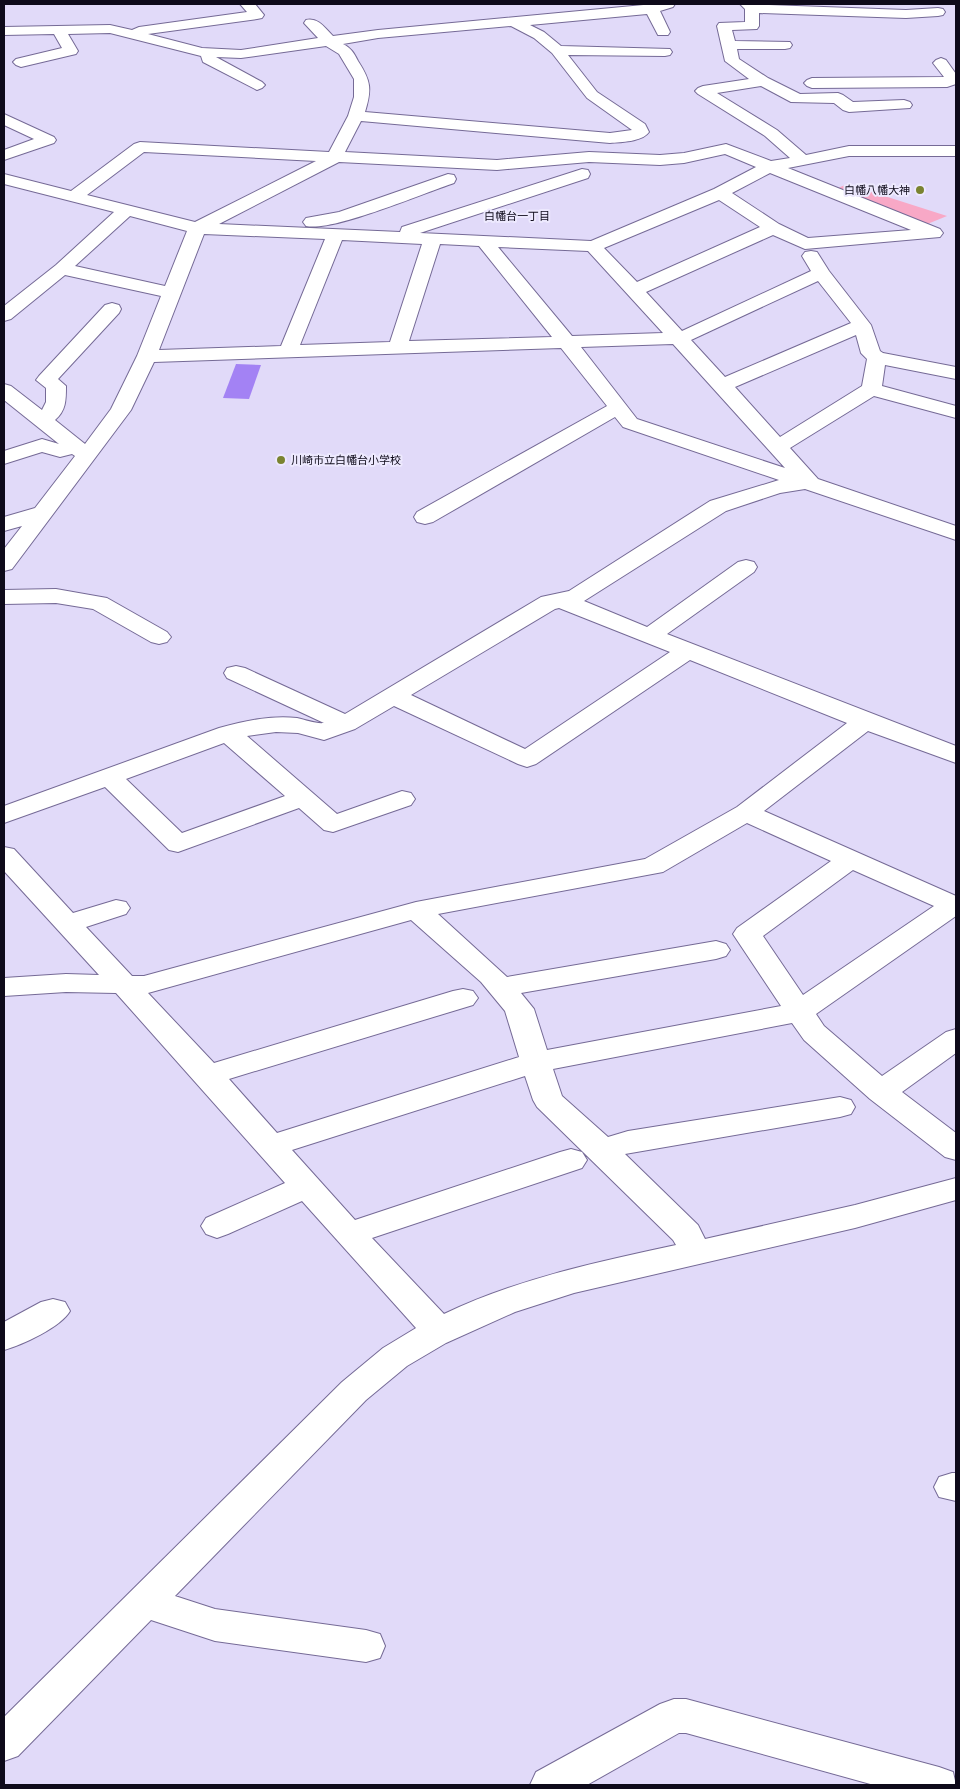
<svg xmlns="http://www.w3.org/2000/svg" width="960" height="1789" viewBox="0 0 960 1789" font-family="Quicksand,'Noto Sans JP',sans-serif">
	<rect width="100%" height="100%" fill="#e1daf9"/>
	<!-- green -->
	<path fill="#f8a8c6" d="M847,184l100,32 -22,9 -89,-36z"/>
	<!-- water -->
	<path fill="#a382f4" d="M236,364l25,1 -12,34 -26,-1z"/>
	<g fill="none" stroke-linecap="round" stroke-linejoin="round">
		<!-- minor casing -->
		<g stroke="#756a96" stroke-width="2">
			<path id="minor" d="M240,4h15l9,11 -2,3 -5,1 -109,15 54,14 39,2 77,-12 -14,-15 2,-3c12,-3 19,8 27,16l45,-6 276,-26h21l-2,3 -13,4 10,21 -2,3h-10l-11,-21 -117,11 14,7 17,14 109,3 2,3 -2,3 -5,1 -97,-1 29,37 48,32 4,8c-7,10 -28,10 -39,11l-249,-22 -16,31 152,8 92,-8 71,3 24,-2 42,-9 45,17 19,-3 -25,-22 -67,-42 -3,-3 3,-3 5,-2 46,-7 -24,-18 -8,-35 2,-3 26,-1v-13l-5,-5 166,6 32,-2 5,1 2,3 -2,3 -5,1 -32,2 -147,-5v13l-2,3 -25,1 3,11 55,1 2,3 -2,3 -5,1h-48l2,10 29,19 32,16 38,-1 5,2 10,7 51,-2 6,2 2,3 -2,3 -61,4 -6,-2 -9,-7 -43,-1 -30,-16 -44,7 60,37 29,25 43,-9h107v10h-107l-61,12 152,61 3,4 -3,4 -135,12 -32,-14 -127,57 36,39 129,-60 -9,-15 3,-4 6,-1 6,1 12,19 42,54 9,26 3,2 73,14v12l-71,-14 -3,21 74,20v12l-82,-22 -84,52 28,31 138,47v14l-151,-51 -25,4 -54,18 -142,90 63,26 91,-65 8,-2 8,2 3,5 -3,5 -87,62 289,112v17l-88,-32 -104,80 192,85v20l-140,98 8,12 58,50 64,-44 10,-3v24l-54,39 54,41v27l-11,-3 -75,-58 -66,-59 -12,-17 -239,46 9,27 46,41 20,-6 212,-34 11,3 4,7 -4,7 -11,3 -215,37 73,71 7,14 150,-34 101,-27v22l-101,28 -281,65 -59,19 -69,31 -39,23 -41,34 -191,196 40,13 151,21 14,4 5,12 -5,12 -14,4 -151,-21 -64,-21 -133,136 -14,5v-44l338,-335 41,-34 33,-20 -114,-127 -74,33 -11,4 -11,-4 -5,-8 5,-8 79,-35 -169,-190 -50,-1 -62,4v-18l62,-4 33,1 -95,-104v-24l10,2 59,64 43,-13 10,2 4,6 -4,6 -40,13 46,49h12l272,-74 229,-43 92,-52 110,-84 -157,-63 -154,104 -9,3 -9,-3 -124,-58 -39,23 -31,11 -26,-7 -22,-1 -29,4 90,78 65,-23 9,2 4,6 -4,6 -78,27 -9,-2 -25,-22 -121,44 -9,-2 -64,-63 -101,36v-17l215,-78c26,-7 52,-13 78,-10 9,2 19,6 27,5l-97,-45 -3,-5 3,-5 9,-2 9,2 100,46 196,-117 28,-6 141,-90 69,-21 -156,-53 -8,-10 -182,105 -8,2 -8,-2 -3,-5 3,-5 190,-106 -46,-58 -407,14 -23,48 -119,159 -8,2v-22l18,-23 -18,5v-14l31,-9 40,-52 -3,-2 -12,3 -18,-5 -38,12v-13l38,-12 17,5 -55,-44v-16l7,2 31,24 4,-8v-14l-10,-8 3,-4 66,-71 7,-2 7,2 2,4 -2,4 -61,66 8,7c0,14 0,25 -11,34l30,24 26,-35 26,-53 24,-60 -96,-21 -54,44 -7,2v-15l52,-41 58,-53 -110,-28v-10l67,17 63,-47 6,-2 189,10 19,-36 6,-19v-18l-15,-25 -13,-8 -85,12 -25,-1 46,25 3,3 -3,3 -5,2 -54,-28 -2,-6 -91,-23 -42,1 10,17 -2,3 -55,13 -5,-2 -3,-3 3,-3 46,-11 -8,-14 -50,1v-8l106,-2 22,5 7,-3 108,-15zM511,26l23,12 18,15 35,45 45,32 -22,3 -245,-21c7,-23 6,-31 -7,-51 -4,-8 -7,-13 -15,-17l35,-6zM144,152l172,9 -121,61 -108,-27zM725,154l31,13 -42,22 -123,52 -171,-8 168,-55 2,-4 -2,-4 -6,-1 -180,58 -2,5 -181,-8 120,-62 158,8 92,-8 71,3 24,-2zM770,173l141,57 -103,8 -29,-14 -47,-31zM719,200l41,27 -123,55 -33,-34zM130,216l57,15 -22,55 -90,-20zM204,234l121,5 -44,107 -122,4zM342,240l80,4 -32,98 -90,3zM440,244l39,2 73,91 -143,4zM498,247l90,4 75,82 -91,3zM818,281l33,42 -126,54 -34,-37zM856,335l5,18 6,6 -5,27 -82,51 -45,-50zM673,344l112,124 -148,-49 -56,-72zM559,608l111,44 -145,97 -114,-54 144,-86zM224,743l61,53 -103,37 -56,-54zM747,823l84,38 -94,67 -4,6 48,72 -234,44 -13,-41 -13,-16 195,-34 10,-3 4,-6 -4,-6 -10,-3 -209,36 -69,-63 225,-42zM853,870l81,36 -131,89 -40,-59zM411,920l70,62 24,29 14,46 -242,76 -48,-54 244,-74 5,-7 -5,-7 -10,-2 -10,2 -239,72 -66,-70zM525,1076l8,24 4,7 136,133 3,5c-79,17 -159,34 -232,69l-72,-76 210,-70 5,-8 -5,-8 -11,-3 -11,3 -205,68 -63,-70z
				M941,58l5,2 10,14v10l-9,3 -135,1 -5,-2 -3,-3 3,-3 5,-2 132,-1 -11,-14 3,-3z
				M4,114l50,23 2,3 -2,3 -50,17v-10l30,-11 -30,-14z
				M448,174l6,1 2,4 -2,4c-30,10 -121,49 -148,43l-3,-4 3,-4 33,-6z
				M56,589l51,9 60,34 4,5 -4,5 -8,2 -8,-2 -58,-33 -37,-6 -52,1v-14z
				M53,1299l12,3 5,9c-9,16 -48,34 -66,39v-28l37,-20z
				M952,1473h4v28l-17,-4 -5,-10 5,-10z
				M674,1699h12l253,68 14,5 3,13h-82l-188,-52h-7l-92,52h-57l6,-13 124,-68z"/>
		</g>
		<!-- minor -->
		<use href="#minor" fill="#fff" fill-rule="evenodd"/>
	</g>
	<!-- markers -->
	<g fill="#7a8330" stroke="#ede9fe" stroke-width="2">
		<circle cx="920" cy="190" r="5"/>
		<circle cx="281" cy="460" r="5"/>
	</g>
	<g text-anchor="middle" stroke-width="4" stroke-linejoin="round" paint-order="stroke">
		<!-- far-poi labels -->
		<g font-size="11" fill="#0e0a1a" stroke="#ede9fe" text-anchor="end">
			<text x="910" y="194">白幡八幡大神</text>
			<text x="291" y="464" text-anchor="start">川崎市立白幡台小学校</text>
		</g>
		<!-- far-neighbourhood labels -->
		<g font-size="11" fill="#0e0a1a" stroke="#ede9fe">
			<text x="517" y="220">白幡台一丁目</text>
		</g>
	</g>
	<!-- border -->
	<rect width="960" height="1789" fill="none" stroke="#0e0a1a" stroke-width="10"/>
</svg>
